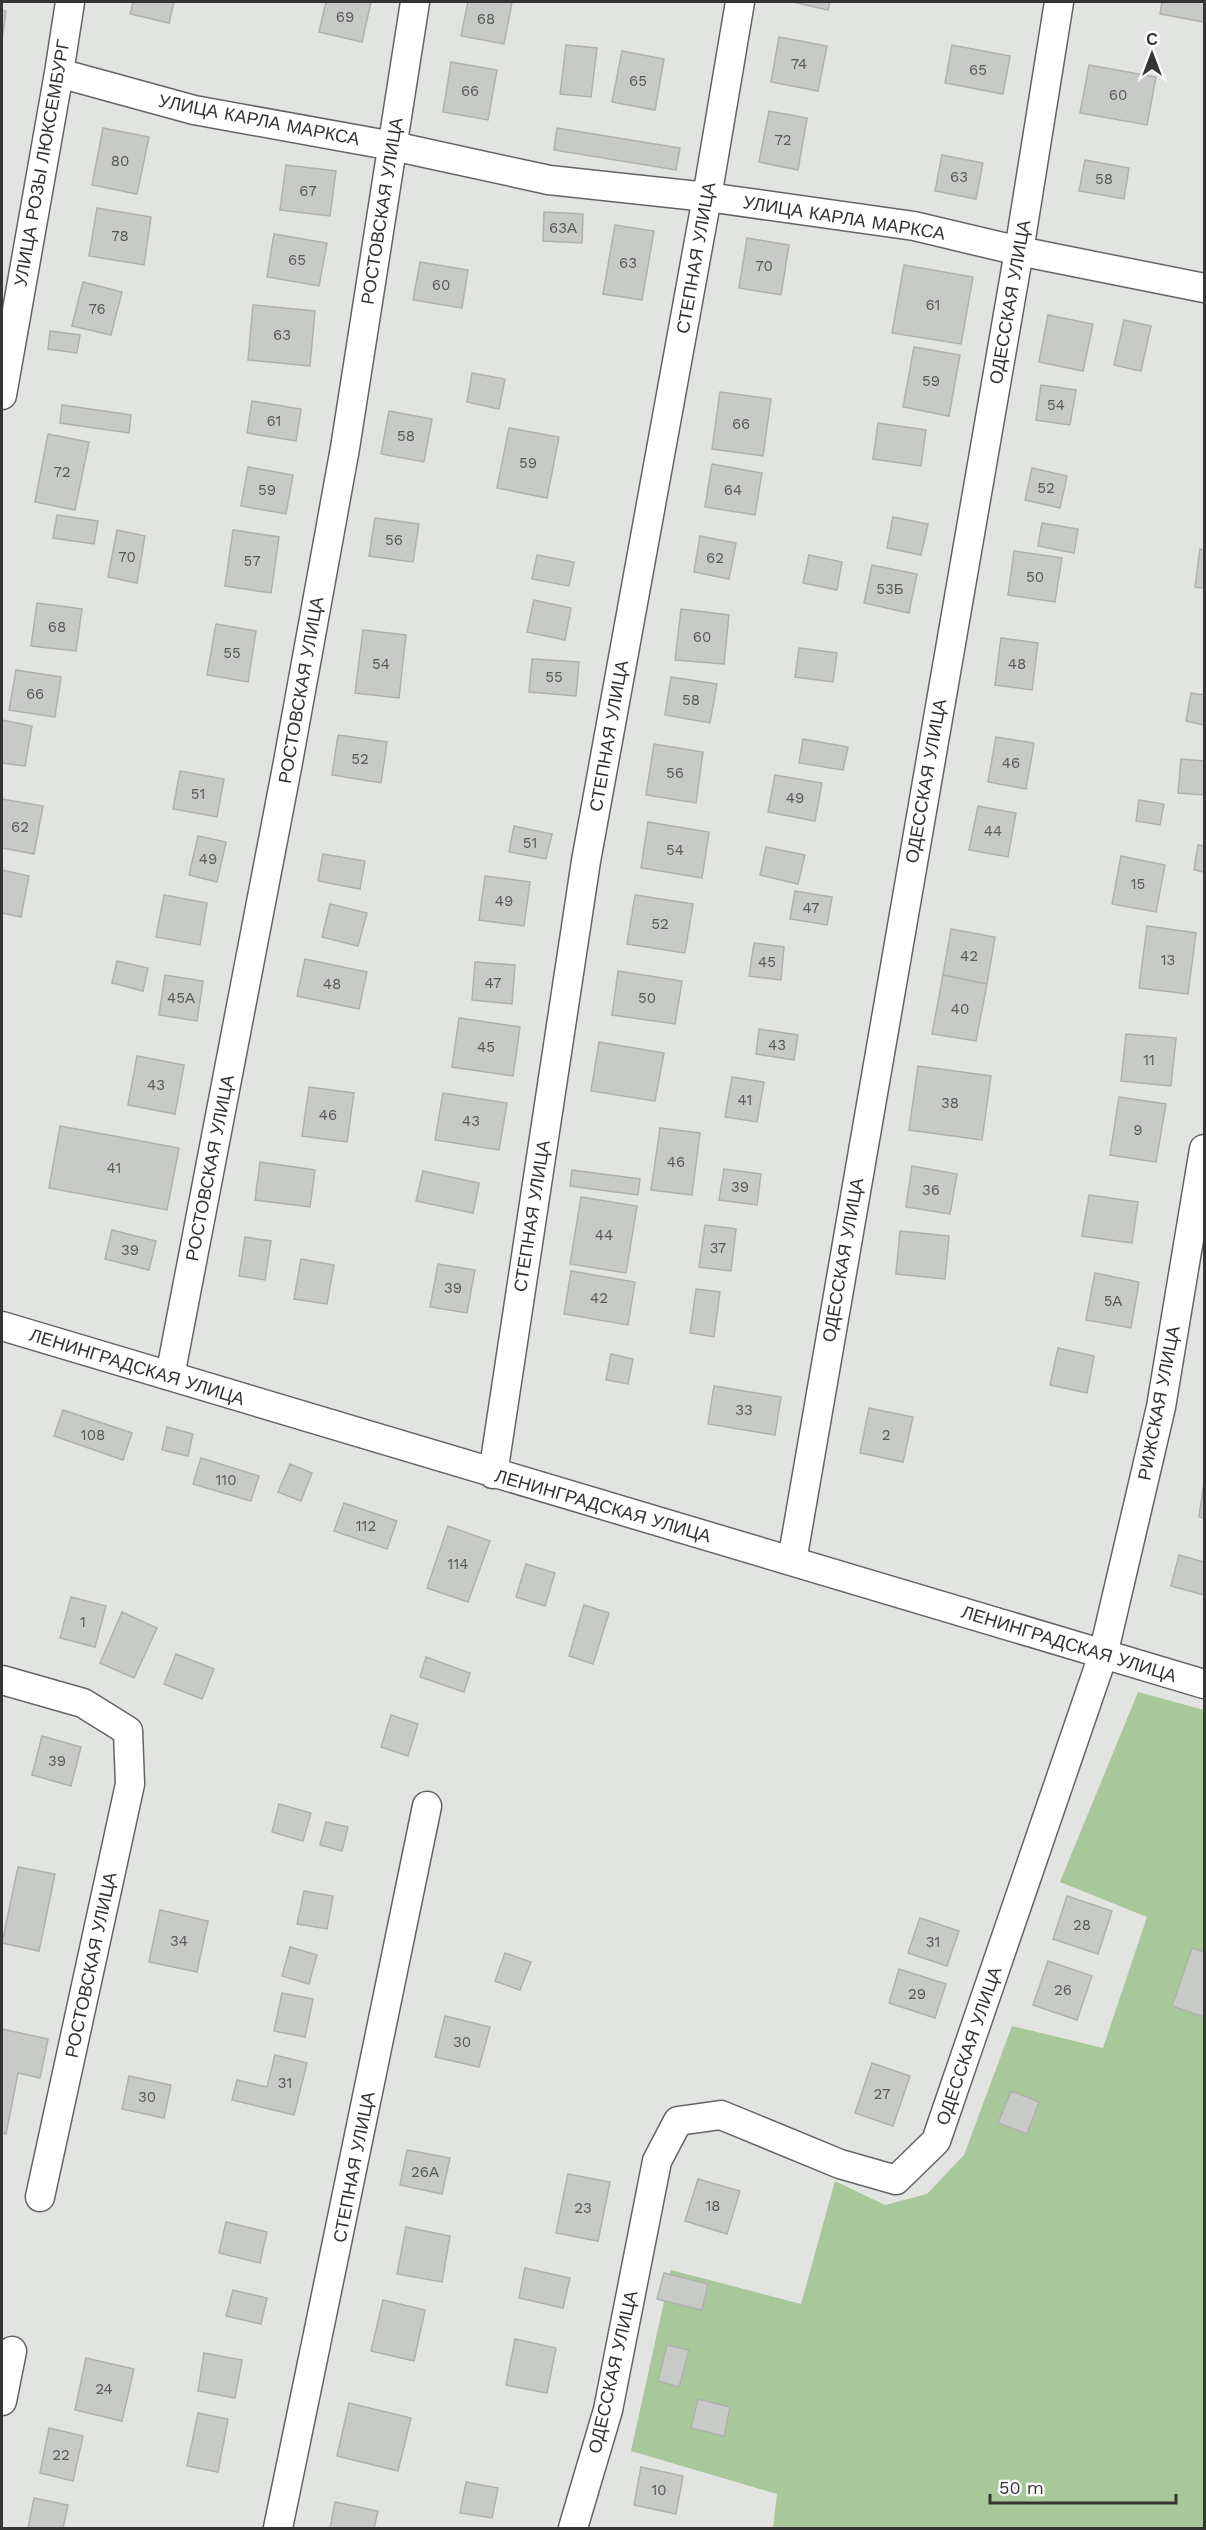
<svg xmlns="http://www.w3.org/2000/svg" width="1206" height="2530" viewBox="0 0 1206 2530" font-family="'Work Sans',sans-serif">
	<rect width="100%" height="100%" fill="#e1e4e0"/>
	<!-- green -->
	<path fill="#a8c899" d="M1138,1692l66,18v818h-431l4,-34 -146,-43 40,-181 130,34 34,-123 50,24 42,-11 37,-39 48,-129 91,22 44,-131 -87,-35z"/>
	<!-- building -->
	<path fill="#c7cac6" stroke="#afb1ae" stroke-width="1.5" d="M133,2h41l-5,21 -39,-9z
		M326,2h45l-9,40 -43,-10z
		M468,2h44l-8,42 -43,-8z
		M793,2h37l-2,8z
		M1162,2h42v20l-44,-8z
		M2,10l4,1 -4,29z
		M779,37l48,9 -9,45 -47,-9z
		M566,45l31,3 -6,49 -31,-3z
		M952,45l58,11 -7,38 -58,-11z
		M622,51l42,8 -9,51 -43,-8z
		M451,62l46,8 -9,50 -45,-8z
		M1089,65l67,12 -9,48 -67,-12z
		M769,111l38,7 -9,52 -39,-8z
		M103,128l46,9 -12,57 -45,-9z
		M557,128l123,20 -4,22 -122,-20z
		M942,155l41,8 -7,36 -41,-8z
		M1085,160l44,8 -5,31 -45,-8z
		M286,165l50,6 -6,45 -50,-6z
		M97,208l54,9 -7,48 -55,-9z
		M544,212l39,2 -1,29 -39,-2z
		M615,225l39,6 -12,69 -39,-6z
		M274,234l53,9 -8,43 -52,-9z
		M747,238l42,7 -8,50 -42,-7z
		M420,262l48,8 -6,38 -49,-8z
		M904,265l69,12 -12,67 -69,-11z
		M83,282l39,10 -11,43 -39,-9z
		M253,305l62,6 -5,55 -62,-6z
		M1048,315l45,9 -10,47 -44,-9z
		M1124,320l27,6 -10,45 -27,-6z
		M50,331l30,4 -3,18 -29,-4z
		M914,347l46,8 -11,61 -46,-9z
		M472,373l33,6 -6,30 -32,-7z
		M1041,385l35,5 -6,35 -34,-5z
		M720,392l51,7 -8,57 -51,-7z
		M252,401l49,8 -5,32 -49,-8z
		M62,405l69,10 -2,18 -69,-10z
		M389,411l43,8 -8,43 -43,-8z
		M878,423l48,7 -5,36 -48,-7z
		M509,428l50,9 -12,61 -50,-10z
		M48,434l41,8 -14,68 -40,-8z
		M712,464l50,9 -7,42 -50,-8z
		M248,467l45,8 -7,39 -45,-8z
		M1032,468l35,8 -7,32 -35,-8z
		M57,515l41,6 -4,23 -41,-6z
		M893,517l35,7 -7,31 -34,-7z
		M375,518l44,6 -6,38 -44,-6z
		M1042,523l36,6 -4,24 -36,-7z
		M117,530l28,6 -8,47 -29,-6z
		M233,530l46,7 -8,56 -46,-7z
		M700,536l36,7 -7,36 -35,-7z
		M1200,549l4,1v38l-9,-1z
		M1014,551l48,7 -7,44 -47,-7z
		M537,555l37,7 -5,24 -37,-7z
		M809,555l33,7 -5,28 -34,-7z
		M872,565l45,9 -8,39 -45,-10z
		M534,600l37,8 -6,32 -38,-8z
		M37,603l45,6 -6,42 -45,-5z
		M681,609l48,6 -5,49 -49,-4z
		M216,624l40,7 -8,51 -41,-7z
		M363,630l43,5 -7,63 -44,-5z
		M1001,638l37,5 -6,47 -37,-5z
		M799,648l38,5 -4,29 -38,-5z
		M532,659l47,3 -3,34 -47,-4z
		M16,670l45,7 -6,40 -46,-7z
		M671,677l46,7 -7,39 -45,-8z
		M1191,693l13,2v30l-18,-4z
		M2,720l30,6 -7,40 -23,-3z
		M338,735l49,7 -6,41 -49,-8z
		M996,737l38,6 -8,46 -38,-7z
		M803,739l45,8 -5,23 -44,-7z
		M654,744l49,8 -7,51 -50,-8z
		M1181,759l23,2v34l-26,-2z
		M180,771l44,8 -7,38 -44,-8z
		M775,775l47,8 -7,38 -47,-9z
		M2,799l41,7 -9,48 -32,-6z
		M1139,800l25,4 -4,21 -24,-4z
		M978,806l38,7 -8,44 -39,-7z
		M648,822l61,10 -7,46 -61,-10z
		M514,826l38,8 -6,25 -37,-7z
		M198,836l28,6 -9,40 -28,-7z
		M1198,845l6,1v26l-10,-2z
		M766,847l39,8 -7,29 -38,-9z
		M323,854l42,7 -5,28 -42,-8z
		M1121,856l44,9 -9,47 -44,-8z
		M2,870l27,6 -8,41 -19,-4z
		M485,876l45,6 -6,44 -45,-6z
		M795,891l37,6 -5,28 -37,-6z
		M164,895l43,8 -7,42 -44,-8z
		M635,895l58,9 -8,49 -58,-9z
		M330,904l37,9 -9,33 -36,-9z
		M1147,926l49,7 -8,61 -49,-6z
		M951,929l44,8 -8,47 -44,-9z
		M754,943l30,4 -3,33 -32,-4z
		M305,959l62,13 -8,37 -62,-13z
		M117,961l31,7 -5,23 -31,-8z
		M475,962l40,3 -3,39 -40,-4z
		M618,971l64,10 -7,43 -63,-9z
		M165,975l38,6 -6,40 -38,-6z
		M943,975l44,9 -11,57 -44,-7z
		M459,1018l61,9 -7,49 -61,-9z
		M759,1029l39,6 -4,25 -38,-6z
		M1126,1034l50,4 -5,48 -50,-5z
		M599,1042l65,11 -9,48 -64,-10z
		M137,1056l47,9 -9,49 -47,-9z
		M918,1066l73,10 -9,64 -73,-10z
		M732,1077l32,5 -7,40 -32,-5z
		M309,1087l45,6 -7,49 -45,-6z
		M443,1093l64,10 -8,47 -64,-10z
		M1119,1097l47,7 -10,58 -46,-7z
		M60,1126l119,22 -12,62 -118,-22z
		M660,1128l40,5 -8,62 -41,-5z
		M260,1162l55,8 -5,37 -55,-7z
		M912,1166l45,8 -7,40 -44,-7z
		M724,1169l37,5 -4,31 -38,-5z
		M572,1170l68,9 -2,16 -68,-9z
		M423,1171l56,12 -6,30 -57,-12z
		M1089,1195l49,7 -6,41 -50,-7z
		M581,1197l56,9 -11,67 -56,-9z
		M705,1225l31,4 -5,42 -32,-4z
		M112,1230l44,11 -7,29 -44,-11z
		M900,1231l49,5 -4,43 -49,-5z
		M245,1237l26,4 -6,39 -26,-4z
		M301,1259l33,6 -7,39 -33,-5z
		M438,1264l37,6 -8,43 -37,-6z
		M571,1271l64,11 -7,43 -64,-11z
		M1095,1273l44,9 -8,46 -45,-8z
		M696,1289l24,3 -6,45 -24,-4z
		M1058,1348l36,8 -7,37 -37,-8z
		M611,1354l22,5 -5,25 -22,-4z
		M714,1386l67,11 -6,38 -67,-11z
		M869,1408l44,9 -10,45 -43,-9z
		M63,1410l69,23 -9,27 -69,-24z
		M167,1427l26,7 -5,22 -26,-6z
		M201,1458l58,18 -8,25 -58,-17z
		M290,1464l22,9 -11,28 -23,-9z
		M1204,1482v36l-5,-1z
		M344,1503l53,18 -10,28 -53,-18z
		M448,1526l42,15 -22,61 -41,-14z
		M1179,1555l25,7v33l-33,-9z
		M526,1564l29,9 -10,33 -29,-9z
		M71,1597l35,9 -11,41 -35,-9z
		M584,1605l25,8 -16,51 -24,-8z
		M122,1612l35,16 -23,50 -34,-15z
		M176,1654l38,15 -12,30 -38,-15z
		M426,1657l44,16 -6,19 -44,-15z
		M391,1715l27,9 -10,32 -27,-9z
		M42,1736l39,11 -10,39 -39,-11z
		M279,1804l32,9 -8,28 -31,-9z
		M326,1822l22,5 -6,24 -22,-6z
		M18,1867l37,7 -16,77 -37,-8z
		M304,1891l29,5 -6,33 -30,-5z
		M1067,1896l45,15 -14,43 -45,-15z
		M160,1910l48,11 -11,51 -48,-10z
		M920,1918l39,13 -12,35 -39,-13z
		M290,1947l27,8 -8,29 -27,-8z
		M1192,1948l12,4v65l-32,-11z
		M505,1953l26,9 -11,28 -25,-9z
		M1048,1961l44,15 -15,44 -44,-15z
		M899,1969l47,15 -11,34 -46,-15z
		M282,1993l31,6 -8,38 -31,-6z
		M445,2016l45,11 -11,40 -44,-10z
		M2,2029l46,10 -8,39 -22,-5 -12,61 -4,-1z
		M275,2055l32,8 -13,52 -62,-15 5,-20 30,7z
		M872,2063l38,13 -17,50 -38,-13z
		M129,2076l42,9 -7,33 -42,-9z
		M1011,2091l28,11 -12,32 -29,-11z
		M407,2150l43,8 -8,36 -42,-9z
		M568,2174l42,8 -12,59 -42,-8z
		M698,2179l42,12 -13,43 -42,-13z
		M226,2222l41,10 -7,31 -41,-10z
		M406,2227l44,9 -8,46 -45,-8z
		M525,2268l45,10 -7,30 -44,-10z
		M664,2273l44,11 -6,26 -45,-11z
		M233,2290l34,8 -6,26 -35,-8z
		M383,2300l42,10 -11,51 -43,-10z
		M515,2339l41,9 -9,45 -41,-8z
		M667,2345l22,5 -10,37 -21,-6z
		M204,2353l38,7 -7,38 -37,-7z
		M86,2358l48,11 -12,52 -47,-11z
		M698,2399l32,8 -6,29 -33,-8z
		M349,2403l62,15 -13,53 -61,-15z
		M198,2413l30,6 -10,53 -31,-6z
		M49,2428l34,8 -10,45 -33,-8z
		M641,2467l42,9 -7,38 -42,-9z
		M466,2482l32,6 -6,30 -32,-5z
		M34,2498l34,7 -5,23h-35z
		M335,2502l43,9 -4,17h-44z"/>
	<g fill="none" stroke-linecap="round" stroke-linejoin="round">
		<!-- minor casing -->
		<g stroke="#636563" stroke-width="31">
			<path id="minor" d="M59,73l135,37 199,36 156,34 158,17 207,29 105,25 185,37
				M2,395l57,-322 11,-71
				M2,1326l1202,358
				M170,1376l118,-614 57,-314 70,-446
				M493,1474l93,-613 121,-664 33,-195
				M792,1561l227,-1310 40,-249
				M2,1680l81,23 45,28 2,53 -90,413
				M2,2401l10,-50
				M278,2528l149,-722
				M573,2528l35,-118 49,-249 21,-40 43,-6 119,49 56,16 40,-39 167,-486 58,-248 43,-258"/>
		</g>
		<!-- minor -->
		<use href="#minor" stroke="#fff" stroke-width="28"/>
	</g>
	<g text-anchor="middle" stroke-width="4.5" stroke-linejoin="round" paint-order="stroke">
		<!-- number labels -->
		<g font-size="15" fill="#585a58">
			<text x="345" y="22">69</text>
			<text x="486" y="24">68</text>
			<text x="799" y="69">74</text>
			<text x="978" y="75">65</text>
			<text x="638" y="86">65</text>
			<text x="470" y="96">66</text>
			<text x="1118" y="100">60</text>
			<text x="783" y="145">72</text>
			<text x="120" y="166">80</text>
			<text x="959" y="182">63</text>
			<text x="1104" y="184">58</text>
			<text x="308" y="196">67</text>
			<text x="563" y="233">63А</text>
			<text x="120" y="241">78</text>
			<text x="297" y="265">65</text>
			<text x="628" y="268">63</text>
			<text x="764" y="271">70</text>
			<text x="441" y="290">60</text>
			<text x="933" y="310">61</text>
			<text x="97" y="314">76</text>
			<text x="282" y="340">63</text>
			<text x="931" y="386">59</text>
			<text x="1056" y="410">54</text>
			<text x="274" y="426">61</text>
			<text x="741" y="429">66</text>
			<text x="406" y="441">58</text>
			<text x="528" y="468">59</text>
			<text x="62" y="477">72</text>
			<text x="1046" y="493">52</text>
			<text x="267" y="495">59</text>
			<text x="733" y="495">64</text>
			<text x="394" y="545">56</text>
			<text x="127" y="562">70</text>
			<text x="715" y="563">62</text>
			<text x="252" y="566">57</text>
			<text x="1035" y="582">50</text>
			<text x="890" y="594">53Б</text>
			<text x="57" y="632">68</text>
			<text x="702" y="642">60</text>
			<text x="232" y="658">55</text>
			<text x="381" y="669">54</text>
			<text x="1017" y="669">48</text>
			<text x="554" y="682">55</text>
			<text x="35" y="699">66</text>
			<text x="691" y="705">58</text>
			<text x="360" y="764">52</text>
			<text x="1011" y="768">46</text>
			<text x="675" y="778">56</text>
			<text x="198" y="799">51</text>
			<text x="795" y="803">49</text>
			<text x="20" y="832">62</text>
			<text x="993" y="836">44</text>
			<text x="530" y="848">51</text>
			<text x="675" y="855">54</text>
			<text x="208" y="864">49</text>
			<text x="1138" y="889">15</text>
			<text x="504" y="906">49</text>
			<text x="811" y="913">47</text>
			<text x="660" y="929">52</text>
			<text x="969" y="961">42</text>
			<text x="1168" y="965">13</text>
			<text x="767" y="967">45</text>
			<text x="493" y="988">47</text>
			<text x="332" y="989">48</text>
			<text x="181" y="1003">45А</text>
			<text x="647" y="1003">50</text>
			<text x="960" y="1014">40</text>
			<text x="777" y="1050">43</text>
			<text x="486" y="1052">45</text>
			<text x="1149" y="1065">11</text>
			<text x="156" y="1090">43</text>
			<text x="745" y="1105">41</text>
			<text x="950" y="1108">38</text>
			<text x="328" y="1120">46</text>
			<text x="471" y="1126">43</text>
			<text x="1138" y="1135">9</text>
			<text x="676" y="1167">46</text>
			<text x="114" y="1173">41</text>
			<text x="740" y="1192">39</text>
			<text x="931" y="1195">36</text>
			<text x="604" y="1240">44</text>
			<text x="718" y="1253">37</text>
			<text x="130" y="1255">39</text>
			<text x="453" y="1293">39</text>
			<text x="599" y="1303">42</text>
			<text x="1113" y="1306">5А</text>
			<text x="744" y="1415">33</text>
			<text x="93" y="1440">108</text>
			<text x="886" y="1440">2</text>
			<text x="226" y="1485">110</text>
			<text x="366" y="1531">112</text>
			<text x="458" y="1569">114</text>
			<text x="83" y="1627">1</text>
			<text x="57" y="1766">39</text>
			<text x="1082" y="1930">28</text>
			<text x="179" y="1946">34</text>
			<text x="933" y="1947">31</text>
			<text x="1063" y="1995">26</text>
			<text x="917" y="1999">29</text>
			<text x="462" y="2047">30</text>
			<text x="285" y="2088">31</text>
			<text x="882" y="2099">27</text>
			<text x="147" y="2102">30</text>
			<text x="425" y="2177">26А</text>
			<text x="713" y="2211">18</text>
			<text x="583" y="2213">23</text>
			<text x="104" y="2394">24</text>
			<text x="61" y="2460">22</text>
			<text x="659" y="2495">10</text>
		</g>
		<!-- street labels -->
		<g font-size="18" fill="#333433" stroke="#fff">
			<text transform="translate(259 120) rotate(11)" y="6">УЛИЦА КАРЛА МАРКСА</text>
			<text transform="translate(42 163) rotate(-80)" y="6">УЛИЦА РОЗЫ ЛЮКСЕМБУРГ</text>
			<text transform="translate(382 211) rotate(-81)" y="6">РОСТОВСКАЯ УЛИЦА</text>
			<text transform="translate(844 218) rotate(9)" y="6">УЛИЦА КАРЛА МАРКСА</text>
			<text transform="translate(696 258) rotate(-80)" y="6">СТЕПНАЯ УЛИЦА</text>
			<text transform="translate(1010 302) rotate(-80)" y="6">ОДЕССКАЯ УЛИЦА</text>
			<text transform="translate(301 690) rotate(-80)" y="6">РОСТОВСКАЯ УЛИЦА</text>
			<text transform="translate(609 736) rotate(-80)" y="6">СТЕПНАЯ УЛИЦА</text>
			<text transform="translate(926 781) rotate(-80)" y="6">ОДЕССКАЯ УЛИЦА</text>
			<text transform="translate(210 1168) rotate(-79)" y="6">РОСТОВСКАЯ УЛИЦА</text>
			<text transform="translate(532 1216) rotate(-81)" y="6">СТЕПНАЯ УЛИЦА</text>
			<text transform="translate(843 1260) rotate(-80)" y="6">ОДЕССКАЯ УЛИЦА</text>
			<text transform="translate(137 1367) rotate(17)" y="6">ЛЕНИНГРАДСКАЯ УЛИЦА</text>
			<text transform="translate(1159 1403) rotate(-79)" y="6">РИЖСКАЯ УЛИЦА</text>
			<text transform="translate(603 1506) rotate(16)" y="6">ЛЕНИНГРАДСКАЯ УЛИЦА</text>
			<text transform="translate(1069 1644) rotate(17)" y="6">ЛЕНИНГРАДСКАЯ УЛИЦА</text>
			<text transform="translate(91 1965) rotate(-78)" y="6">РОСТОВСКАЯ УЛИЦА</text>
			<text transform="translate(969 2046) rotate(-71)" y="6">ОДЕССКАЯ УЛИЦА</text>
			<text transform="translate(354 2167) rotate(-79)" y="6">СТЕПНАЯ УЛИЦА</text>
			<text transform="translate(613 2372) rotate(-77)" y="6">ОДЕССКАЯ УЛИЦА</text>
		</g>
	</g>
	<!-- border -->
	<rect width="1206" height="2530" fill="none" stroke="#333433" stroke-width="6"/>
	<!-- north arrow -->
	<g transform="translate(1152 54)" stroke="#ffffff" stroke-width="4.5" paint-order="stroke">
	<path d="M0-4.5L10 22L0 15L-10 22Z" fill="#333433"/>
	<text y="-9" font-size="16" font-weight="bold" text-anchor="middle" fill="#333433">С</text>
	</g>
	<!-- scale -->
	<path d="M990 2494v9h186v-9" fill="none" stroke="#333433" stroke-width="3"/>
	<text x="999" y="2494" font-size="18" fill="#333433" stroke="#ffffff" stroke-width="4.5" paint-order="stroke">50 m</text>
</svg>
